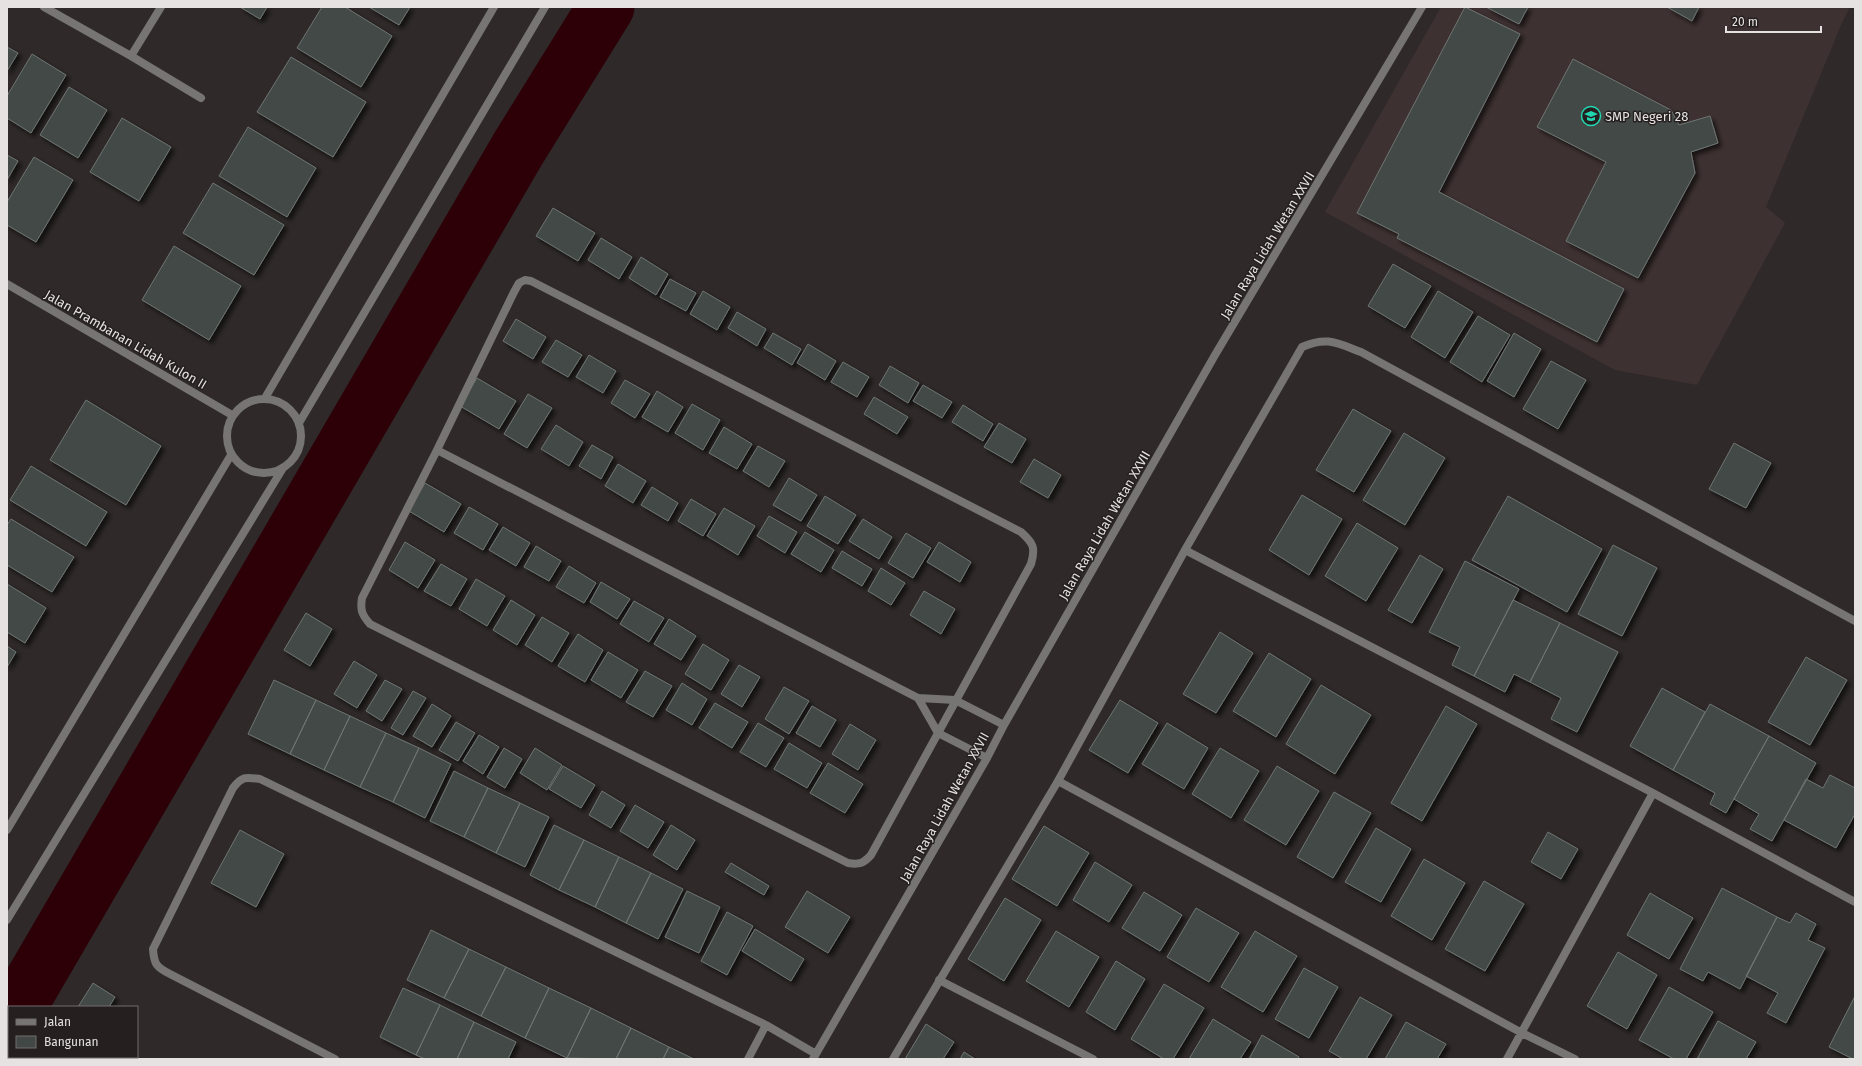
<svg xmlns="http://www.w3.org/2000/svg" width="1862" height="1066" viewBox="0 0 1862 1066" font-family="'Fira Sans',sans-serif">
	<defs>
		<filter id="shadow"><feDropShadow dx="3.5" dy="3.5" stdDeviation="2" flood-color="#0009"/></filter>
	</defs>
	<rect width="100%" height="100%" fill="#2f2929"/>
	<!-- built -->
	<path fill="#3e3131" d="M1441,7h409l-9,18 -75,182 19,16 -88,162 -82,-15 -290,-158z"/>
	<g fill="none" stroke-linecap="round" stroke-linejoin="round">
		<!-- river -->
		<path stroke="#2d0008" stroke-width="57" d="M18,1007l500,-858 88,-142"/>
	</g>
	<!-- building -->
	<path fill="#424846" stroke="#6e7573" filter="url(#shadow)" d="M240,7h27l-7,12z
		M322,7h23l47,29 -31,51 -64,-39z
		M369,7h41l-11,18z
		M1465,7l55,27 -81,158 185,97 -27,53 -200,-104 2,-4 -42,-21z
		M1486,7h42l-9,17z
		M1667,7h32l-7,14z
		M7,47l11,6 -11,18z
		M32,54l34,21 -35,58 -24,-15v-22z
		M291,57l75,45 -33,55 -76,-45z
		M1573,59l98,51 8,15 31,-9 8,27 -27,9 4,21 -57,105 -72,-37 40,-79 -69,-35z
		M69,87l38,23 -29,48 -38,-23z
		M122,118l49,29 -32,54 -49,-29z
		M248,127l68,41 -29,49 -68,-41z
		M7,155l11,6 -11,19z
		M34,157l39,23 -37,62 -29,-17v-23z
		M213,183l71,42 -30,50 -71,-42z
		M553,208l42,25 -17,28 -42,-25z
		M601,238l31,19 -13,22 -31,-19z
		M174,246l67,40 -32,54 -67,-40z
		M641,257l27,17 -12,21 -27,-17z
		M1393,264l38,22 -26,42 -37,-22z
		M670,279l26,14 -10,18 -26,-14z
		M703,291l27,16 -13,23 -27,-16z
		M1438,291l35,21 -28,46 -34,-21z
		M737,312l29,17 -9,17 -29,-18z
		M1478,316l32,19 -28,47 -32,-20z
		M516,319l30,18 -13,22 -30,-18z
		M773,333l28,16 -9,16 -28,-17z
		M1514,333l27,16 -27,48 -27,-16z
		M556,340l26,15 -14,22 -26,-15z
		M808,344l28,17 -11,19 -28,-17z
		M589,355l27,16 -13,22 -27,-16z
		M1551,361l35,19 -28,49 -35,-20z
		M843,362l26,15 -12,20 -26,-15z
		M890,366l29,17 -11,20 -29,-18z
		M477,378l39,23 -17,28 -39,-23z
		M625,380l25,14 -15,24 -24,-15z
		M923,385l29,17 -10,16 -29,-17z
		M657,391l26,16 -15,25 -26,-15z
		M528,394l24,14 -25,40 -23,-14z
		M874,397l34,20 -11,17 -33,-20z
		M86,400l75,46 -35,59 -76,-45z
		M692,404l28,16 -17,30 -28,-17z
		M963,405l30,19 -10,17 -31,-19z
		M1353,409l38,22 -37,61 -38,-22z
		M999,423l27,16 -14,24 -28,-16z
		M556,425l27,17 -14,24 -28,-17z
		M724,427l28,17 -15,25 -28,-16z
		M1404,433l41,25 -40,67 -42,-25z
		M1734,443l37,20 -25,45 -37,-19z
		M592,445l21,12 -12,22 -22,-13z
		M758,446l27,15 -16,26 -26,-16z
		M1034,459l27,16 -13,23 -28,-16z
		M618,464l28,17 -13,22 -28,-17z
		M31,466l76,46 -21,34 -76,-46z
		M789,478l28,17 -16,26 -28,-16z
		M425,483l36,21 -17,28 -35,-21z
		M652,487l26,16 -10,18 -27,-16z
		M1302,495l40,24 -33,56 -40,-25z
		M825,496l31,19 -18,29 -31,-18z
		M1508,496l94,53 -35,63 -95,-52z
		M691,499l25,15 -13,22 -25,-15z
		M469,507l29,17 -15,26 -29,-17z
		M724,508l31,18 -17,29 -31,-19z
		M769,516l28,16 -12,21 -28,-17z
		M11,519l63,38 -22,35 -45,-27v-40z
		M863,519l29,18 -13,22 -30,-18z
		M1357,523l41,25 -32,53 -41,-25z
		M503,527l27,16 -14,23 -27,-16z
		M805,532l29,18 -13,22 -30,-18z
		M906,533l25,15 -18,30 -25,-15z
		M405,542l30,18 -17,28 -29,-18z
		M939,542l32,20 -11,20 -33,-20z
		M1613,545l44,23 -35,68 -44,-22z
		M536,546l25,15 -12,20 -25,-14z
		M842,551l30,18 -10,17 -30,-18z
		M1420,555l23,14 -31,54 -24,-13z
		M1465,561l54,28 -45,87 -22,-11 8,-18 -31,-15z
		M441,564l26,15 -16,27 -27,-15z
		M569,566l27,17 -12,20 -28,-16z
		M881,568l24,15 -14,22 -23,-14z
		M476,579l29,17 -18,30 -28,-17z
		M601,582l29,17 -13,20 -27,-17z
		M7,584l39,24 -21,35 -18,-11z
		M924,591l31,18 -14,25 -31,-19z
		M511,600l24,15 -18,30 -24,-15z
		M1513,600l47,23 -30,59 -16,-8 -9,18 -31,-16z
		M634,601l30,17 -15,24 -29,-18z
		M306,613l26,16 -22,37 -26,-16z
		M542,617l27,16 -17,29 -27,-17z
		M669,619l27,17 -15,24 -27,-16z
		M1560,623l58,29 -41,80 -26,-13 10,-21 -31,-16z
		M1220,632l33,21 -37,60 -33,-19z
		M578,634l25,16 -18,32 -27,-16z
		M703,644l26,16 -18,30 -26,-16z
		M7,646l9,6 -9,15z
		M608,652l30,18 -17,28 -30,-18z
		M1269,653l42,26 -35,58 -43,-26z
		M1806,657l41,23 -37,65 -42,-23z
		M354,661l23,14 -20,33 -23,-14z
		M739,665l21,12 -18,30 -21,-13z
		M645,671l27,15 -19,31 -27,-15z
		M274,680l42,20 -26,54 -42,-20z
		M385,680l17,9 -20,32 -16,-10z
		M682,683l25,16 -15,26 -26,-15z
		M1321,685l50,30 -36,59 -49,-30z
		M784,687l25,14 -20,33 -24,-15z
		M1662,688l43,24 -32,58 -43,-24z
		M413,691l13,7 -23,37 -12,-7z
		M316,700l34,16 -26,54 -34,-16z
		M1120,700l38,23 -30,50 -39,-23z
		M715,703l33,19 -16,26 -33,-20z
		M432,704l19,12 -19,31 -19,-11z
		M1710,704l59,32 -43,77 -16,-9 5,-11 -42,-23z
		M812,706l24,14 -16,27 -24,-14z
		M1446,706l31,18 -55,97 -31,-18z
		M350,716l36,17 -26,54 -36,-17z
		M456,722l19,11 -17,28 -19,-11z
		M758,723l26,15 -18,29 -26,-15z
		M1167,723l41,25 -24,41 -42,-25z
		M850,724l26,16 -18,30 -26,-16z
		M386,733l33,15 -26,54 -33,-15z
		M479,735l20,12 -16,27 -20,-13z
		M1769,736l47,27 -44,78 -22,-12 9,-15 -25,-15z
		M789,743l33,20 -15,25 -33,-19z
		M419,748l32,16 -26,54 -32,-16z
		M504,748l18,11 -17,29 -18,-11z
		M535,748l27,17 -15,25 -27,-17z
		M1220,748l39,23 -28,47 -39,-24z
		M828,763l35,21 -18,29 -35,-20z
		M563,766l32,19 -14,23 -32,-19z
		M1277,766l42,25 -33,54 -42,-25z
		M454,771l34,17 -24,49 -34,-16z
		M1830,775l25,13v26l-19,34 -52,-28 22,-41 17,9z
		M488,788l32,15 -24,50 -32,-16z
		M602,791l23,14 -14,23 -22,-13z
		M1334,792l37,21 -38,65 -36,-21z
		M520,803l29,14 -24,50 -29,-14z
		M635,805l29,17 -16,26 -28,-17z
		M554,825l30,15 -25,50 -29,-15z
		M671,825l24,15 -18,30 -24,-15z
		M1044,826l45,27 -32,53 -45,-27z
		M1376,828l35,21 -30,53 -36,-20z
		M240,830l44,24 -28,53 -45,-24z
		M1548,832l30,17 -17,30 -30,-17z
		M584,840l35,17 -24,50 -36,-17z
		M619,857l32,16 -25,50 -31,-16z
		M1424,859l41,24 -33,57 -41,-24z
		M1095,862l37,23 -23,37 -36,-22z
		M731,863l38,23 -5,9 -39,-23z
		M651,873l32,16 -25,50 -32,-16z
		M1484,881l40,23 -39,67 -40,-22z
		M1722,888l55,29 -37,72 -32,-17 -5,9 -23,-12z
		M687,891l33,16 -21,46 -34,-16z
		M807,891l43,26 -22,36 -43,-26z
		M1144,892l38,23 -22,36 -38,-23z
		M1650,893l43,25 -24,41 -42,-24z
		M1005,898l36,22 -37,61 -36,-22z
		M1196,908l43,25 -30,49 -42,-25z
		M727,912l26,14 -26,49 -26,-14z
		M1796,913l20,11 -8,16 17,8 -39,75 -19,-10 11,-20 -32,-17 31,-59 13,6z
		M755,929l49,30 -13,22 -49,-30z
		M431,930l38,19 -25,49 -37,-18z
		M1056,931l43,26 -30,50 -43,-26z
		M1255,931l42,25 -34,56 -42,-25z
		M469,949l37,18 -25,49 -37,-18z
		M1618,952l39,23 -30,54 -40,-23z
		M1116,961l29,18 -30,51 -29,-18z
		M506,967l43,21 -24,50 -44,-22z
		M1304,968l34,19 -29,51 -34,-19z
		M93,983l22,14 -6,10h-31z
		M1164,984l40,24 -31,51h-9l-33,-20z
		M1669,987l44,25 -27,47h-12l-35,-19z
		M403,988l37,17 -24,50 -36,-18z
		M549,988l42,20 -24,50 -42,-20z
		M1855,996v63h-2l-24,-12z
		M1360,997l32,18 -26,44h-23l-14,-8z
		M440,1005l34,17 -17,37h-32l-9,-4z
		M591,1008l40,20 -15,31 -49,-1z
		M1213,1019l38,23 -11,17h-51z
		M1718,1021l38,21 -10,17h-49z
		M474,1022l42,20 -8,17h-51z
		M1406,1022l40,22 -9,15h-52z
		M926,1024l28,18 -11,17h-38z
		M631,1028l38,19 -6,12h-47z
		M1262,1035l37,22 -1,2h-49z
		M669,1047l25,12h-31z
		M964,1052l11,7h-15z"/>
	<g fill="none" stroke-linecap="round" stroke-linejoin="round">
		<!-- street -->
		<path stroke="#777474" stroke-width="8" d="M44,7l87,49 70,42
			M131,56l30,-49
			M525,280l6,1 490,251c12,11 15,15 10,32l-160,291c-7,8 -11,10 -23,8l-478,-239c-8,-9 -10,-14 -8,-26l75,-148 77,-158 5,-9z
			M7,284l225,131
			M265,398l229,-391
			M227 436a37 37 0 1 1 74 0a37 37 0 1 1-74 0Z
			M299,423l246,-416
			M437,450l481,248 37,2 49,25
			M1185,550l468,243 202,109
			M918,698l20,35 49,25
			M1058,781l464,252 53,26
			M7,830l224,-375
			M7,920l276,-452
			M939,980l154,79
			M335,1059l-165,-85c-14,-7 -16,-10 -17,-25l80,-161c9,-12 13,-11 27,-9l506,246 50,29
			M748,1059l18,-34
			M813,1059l174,-301 17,-33 211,-370 207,-348
			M893,1059l165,-278 127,-231 117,-203c25,-11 35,-4 59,5l494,269
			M1507,1059l146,-266"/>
	</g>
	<!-- icons -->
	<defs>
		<g id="school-ring" transform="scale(1)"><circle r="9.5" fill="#251f20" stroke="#22d5af" stroke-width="1.5"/><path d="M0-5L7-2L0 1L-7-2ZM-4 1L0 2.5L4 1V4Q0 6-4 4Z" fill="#22d5af"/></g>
	</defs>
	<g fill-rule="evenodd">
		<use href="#school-ring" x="1591" y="116"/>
	</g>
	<g text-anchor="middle" stroke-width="3" stroke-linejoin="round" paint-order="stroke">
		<!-- poi labels -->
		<g font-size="13" fill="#e6e2e2" stroke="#251f20" text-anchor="start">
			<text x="1605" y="121">SMP Negeri 28</text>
		</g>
		<!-- street labels -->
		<g font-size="13" fill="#e6e2e2" stroke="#251f20">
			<text transform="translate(1267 245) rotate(-59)" y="5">Jalan Raya Lidah Wetan XXVII</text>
			<text transform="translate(126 339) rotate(30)" y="5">Jalan Prambanan Lidah Kulon II</text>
			<text transform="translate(1104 525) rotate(-60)" y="5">Jalan Raya Lidah Wetan XXVII</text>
			<text transform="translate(944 807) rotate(-61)" y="5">Jalan Raya Lidah Wetan XXVII</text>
		</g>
	</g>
	<!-- border -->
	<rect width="1862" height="1066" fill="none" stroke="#e6e2e2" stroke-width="16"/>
	<!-- legend -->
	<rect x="8" y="1006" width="130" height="52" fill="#251f20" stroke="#726d6e"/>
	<rect x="16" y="1019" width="20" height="6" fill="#777474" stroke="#726d6e"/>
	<text x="44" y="1026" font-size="12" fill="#e6e2e2">Jalan</text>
	<rect x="16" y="1036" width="20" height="12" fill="#424846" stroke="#726d6e"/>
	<text x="44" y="1046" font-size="12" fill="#e6e2e2">Bangunan</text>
	<!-- scale -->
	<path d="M1726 26v6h95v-6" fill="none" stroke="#e6e2e2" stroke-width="2"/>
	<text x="1732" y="26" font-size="12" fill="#e6e2e2" stroke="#251f20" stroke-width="3" paint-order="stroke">20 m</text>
</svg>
